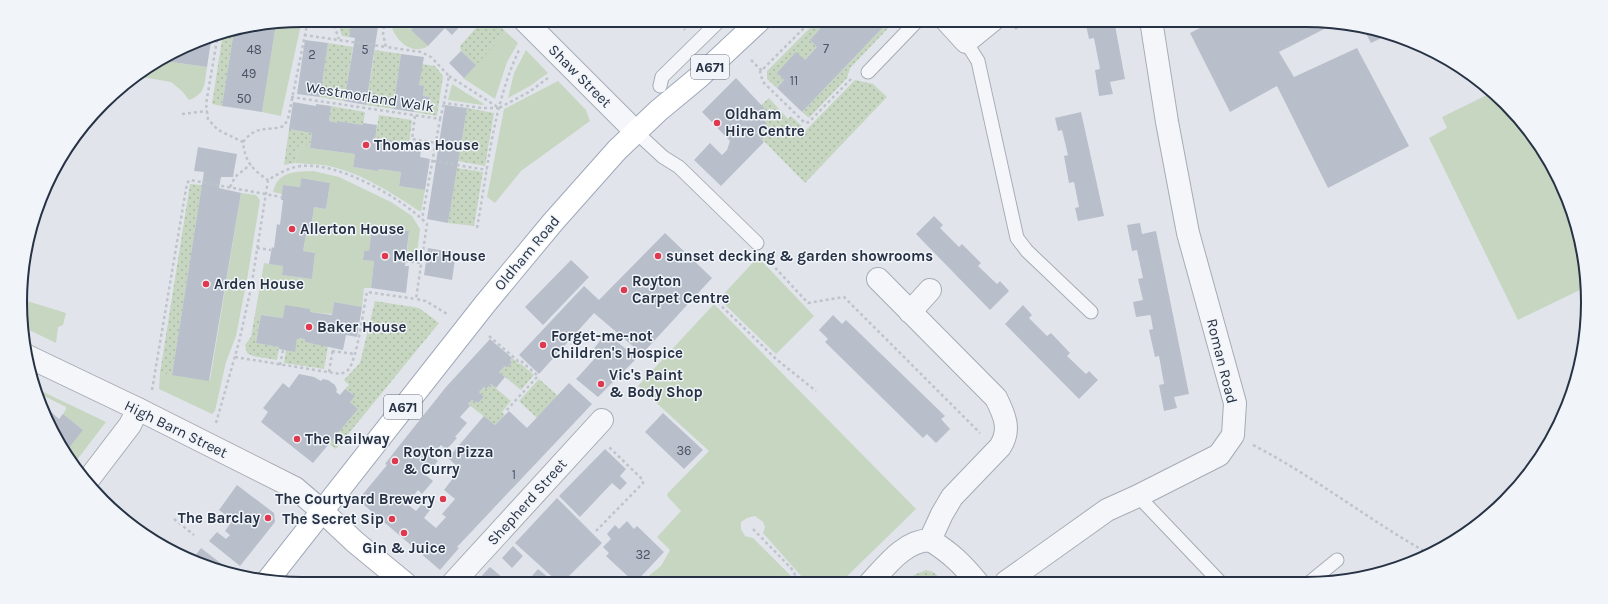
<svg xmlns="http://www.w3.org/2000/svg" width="1608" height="604" viewBox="0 0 1608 604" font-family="Karla,sans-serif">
	<defs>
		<pattern id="garden-dots" width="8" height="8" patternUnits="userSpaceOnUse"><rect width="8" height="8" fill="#c6d6c1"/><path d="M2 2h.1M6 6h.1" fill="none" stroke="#aab8a7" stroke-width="1.8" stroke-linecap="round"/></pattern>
	</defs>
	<rect width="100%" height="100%" fill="#e1e5eb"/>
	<!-- grass -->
	<path fill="#c6d6c1" d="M302,20l-21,96 -19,-4 14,-88z
		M390,20h11l27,26c-18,11 -36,-9 -38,-26z
		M506,32l12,11 -11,19 -12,37 -32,-21z
		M526,50l22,23 -18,13 -22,12 6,-25z
		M158,60l49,7c-3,17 0,26 -18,33l-7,-9 -11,-9 -35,-6z
		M558,81l28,29 4,11 -69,50 -26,32 -8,-6 17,-88z
		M452,84l32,20 -2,1 -34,-5z
		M1493,92l25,24 32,45 23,51 13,53v22l-68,33 -89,-182 18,-10 -5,-11z
		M299,145l11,1v2l45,6 -2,13 25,4 1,-2 22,3 -2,14 26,4 -4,22c-30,-19 -61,-41 -98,-47 -9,-1 -18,-1 -28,-2z
		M313,171l26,6 52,25 21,14 8,13 -3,24 -10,-2 2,-20 -37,-4 -3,24h-5l-1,9 11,1 -3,27h-7l-2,19 -28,-5 -2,12 -22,-2 -27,6 -28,-4 9,-51 19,3 -1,9 30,4 3,-26 -12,-2 4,-22h4l3,-22 12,2 4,-26 -29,-5 -1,9 -17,-2 -1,9 -9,-2c5,-21 21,-20 40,-21z
		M241,193l15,2 4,5 -12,74 -12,62 -10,26 -11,49 -3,3 -53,-25 1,-16 50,7z
		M758,257l56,59 -38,38 -57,-55z
		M24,300l42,13 -3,12 -5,2 -2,16 -31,-15z
		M714,304l202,205 -76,74h-34l-4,-6 -39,-44 2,-6 -2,-5 -8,-6 -8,2 -6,4v7l4,7 8,2 39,39 1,6h-153l21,-17 9,-16 -13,-13 24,-26 -13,-14 -1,-3 42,-43 -71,-65z
		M35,388l71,34 -33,43 -8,-12 18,-23 -20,-16 3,-5v-2l-30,-15z"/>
	<!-- garden -->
	<path fill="url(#garden-dots)" d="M337,20h15l-3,17 -7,-1z
		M401,20h19l-9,10z
		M483,20h11l12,12 -30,33 -15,-14 -1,-5z
		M818,20h10l-18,20 7,7 -12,13 -28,13 7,7 -7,8 -10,-9v-8z
		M890,20h6l-46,48 -3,10 -38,40 -7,-6z
		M234,31l-12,75 -10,-2 11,-71z
		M328,43l25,4 -9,54 -24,-4z
		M375,50l26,4 -8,55 -27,-4z
		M422,64l13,2 8,10 -6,40 -23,-4 2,-8 13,2 1,-9 -7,-1 1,-10 -5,-1z
		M855,80l18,4 14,13 -82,86 -49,-50 11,-10 -8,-8 6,-6 -4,-4 8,-7 19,21 3,-3 15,14z
		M331,106l34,6 -2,13 -24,-4 -1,2 -9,-2z
		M467,108l27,5 -9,53 -27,-5z
		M379,115l33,5 -3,23 -25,-4 -1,2 -8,-1z
		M289,129l23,4 -2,13 -11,-1 -4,18 -11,2z
		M457,168l26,4 -9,54 -26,-3z
		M190,184l12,1 -30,190 -12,-2z
		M375,301l44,7 20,15 -103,126 -7,-5 29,-35 -8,-7 5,-6 -10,-7 4,-4 -5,-5 16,-17z
		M255,314l6,1 -5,28 23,4 -2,13 -24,-4 -6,-3 -2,-8 6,-8z
		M297,338l8,1v3l23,4 -4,23 -40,-6 2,-13 8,2z
		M512,358l7,6 1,-1 14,12 -13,15 -22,-18 6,-6 2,2 5,-6 -2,-2z
		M539,379l19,17 -21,22 -18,-17z
		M491,384l20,17 -9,11 3,3 -10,10 -27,-21 4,-4 6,3 6,-6 -5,-5 5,-5 2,2z
		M926,570l7,2 12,10 -39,1 8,-8z"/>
	<!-- building -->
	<path fill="#b8beca" d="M352,20h27l-13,85 -22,-4 11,-63 -6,-1z
		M420,20h46l-14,15 -7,-7 -17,18 -17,-16z
		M828,20l8,7 7,-7h47l-88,92 -25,-24 7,-8 -7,-7 19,-21 9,8 12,-13 -7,-7z
		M1085,20h14l1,2 14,-2 11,59 -15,3 3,12 -14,2 -4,-26 5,-1 -6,-31 -5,1z
		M1216,20h90l28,4 -55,28 15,25 63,-29 52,98 -81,42 -51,-102 -47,26 -40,-79z
		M276,24l-14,88 -40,-6 12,-75z
		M1363,28l16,2 11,4 -19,9z
		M212,35l-5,32 -49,-7 3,-2z
		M305,40l23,3 -8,54 -23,-3z
		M461,51l15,14 -12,13 -15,-15z
		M401,54l23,3 -5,28 5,1 -1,10 7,1 -2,9 -12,-2 -2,8 -21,-3z
		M736,78l29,31 -6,6 8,8 -11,10 8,9 -43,44 -27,-26 16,-17 12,12 5,-5 3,-9 -28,-29z
		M293,102l23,4v-2l15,2 -2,15 9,2v-2l25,4v-2l14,2 -2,15 8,1 1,-2 25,4v-2l13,2 -2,14 10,2 -5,31 -26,-4 2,-14 -22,-3 -1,2 -25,-4 2,-13 -45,-6 2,-15 -23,-4z
		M445,105l22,3 -19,115 -21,-4z
		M1081,112l23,104 -26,5 -3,-13 4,-1 -5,-25 -5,1 -5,-27 4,-1 -6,-25 -4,1 -3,-13z
		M198,147l39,7 -4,23h-12l-2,11 22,5 -32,188 -37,-6 32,-203 -10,-1z
		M301,178l29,5 -4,26 -12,-2 -3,22h-4l-4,22 12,2 -3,26 -30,-4 1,-9 -14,-2 3,-17 2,1 3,-24 3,1 3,-25h-2l2,-15 17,2z
		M934,216l9,9 -3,3 19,19 3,-3 19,19 -3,3 19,18 3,-3 9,10 -19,19 -74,-76z
		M1140,223l2,11 14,-3 33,163 -15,3 3,11 -13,3 -5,-26 5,-1 -5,-28 -4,1 -6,-27 4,-1 -2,-12 -1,-2 -14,2 -3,-15 10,-2 -5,-21 5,-1 -6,-28 -5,1 -5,-26z
		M372,227l37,4 -4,35h4l-3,27 -35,-5 3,-27 -11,-1 1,-9h5z
		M665,233l47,45 -70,76 -48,-41 -55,61 -20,-19 65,-69 15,14z
		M428,248l28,5 -4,27 -28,-5z
		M571,260l18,17 -46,48 -18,-18z
		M334,302l28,5 -5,30 -11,-2 -3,15 -38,-8v-3l-8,-1 -2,14 -16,-3v-2l-23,-4 5,-28 22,3 2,-13 25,4v3l22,3z
		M1023,305l9,10 -3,3 18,18 4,-3 19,20 -3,3 19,18 3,-3 9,9 -19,19 -74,-75z
		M833,315l9,9 4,-4 99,96 -4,3 9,10 -14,14 -9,-9 -4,4 -98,-96 3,-3 -9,-9z
		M606,333l31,25 -39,39 -22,-18 22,-24 -6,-4z
		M490,339l22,19 -2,2 2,2 -5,6 -2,-2 -6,6 6,5 -9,11 -5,-4 -5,5 -2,-2 -5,5 5,5 -6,6 -6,-3 -4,4 2,2 -10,11 7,6 -12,14 2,1 -11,12 -5,-5 -10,11 7,5 -12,14 7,6 -11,13 -4,-4 -11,14 9,7 6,-7 8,6 -6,8 12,10 10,-11 -4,-3 13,-15 -11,-9 16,-21 -12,-11 36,-42 11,9 14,-14 18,17 42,-45 23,21 -135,143 2,1 -19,22 -76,-65 -1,-11 24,-29 -2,-1 10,-13 51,-64z
		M299,374l15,3 7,4 2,-2 5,1 7,5 2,5 -1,2 4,3 5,-6 10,7 -5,6 8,7 -45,54 -52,-41 7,-10 -5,-4 20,-25 6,5z
		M50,411l9,8 4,-5 20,16 -18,23 -20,-36z
		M663,413l40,37 -19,19 -39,-37z
		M605,449l21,20 -6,7 7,7 -7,7 -8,-7 -32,34 -21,-21z
		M237,485l37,28 1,9 -35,44 -31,-25 8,-9 9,7 4,-4 -5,-4 8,-11 -14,-10z
		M557,498l45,45 -40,40h-3l-44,-40z
		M627,521l7,8 3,-3 27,26 -29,31 -29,-27 3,-3 -6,-6 8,-8 -4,-5 8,-9 4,4z
		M513,546l10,10 -11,12 -10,-10z
		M201,548l35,27 -7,-1 -37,-14z
		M490,567l20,17h-36z
		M538,569l17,14h-29z"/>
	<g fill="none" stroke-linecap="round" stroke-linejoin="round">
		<!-- service casing -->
		<g stroke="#a5acb6" stroke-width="15">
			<path id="service" d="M966,42l12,19 39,177 10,13 64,61
				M868,72l50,-52
				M660,86l2,-9 58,-57
				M636,132l27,25 16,10 78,76
				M1138,496l82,86
				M1310,582l27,-22"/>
		</g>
		<!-- minor casing -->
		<g stroke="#a5acb6" stroke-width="24">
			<path id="minor" d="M524,20l112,112
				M946,20l20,22 27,-22
				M878,279l118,119c9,18 15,32 4,49l-48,50 -10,17 -12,26
				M910,312l20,-22
				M88,480l42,-55 8,-16
				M930,540c21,13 32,24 47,42
				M1006,582l101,-72 31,-14 81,-41 14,-20 2,-32 -47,-170 -21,-111 -16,-102
				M870,583c17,-18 34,-42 60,-43
				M452,584l150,-164"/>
		</g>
		<!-- tertiary casing -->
		<g stroke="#a5acb6" stroke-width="24">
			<path id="tertiary" d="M25,355l113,54 157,79 27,23"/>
		</g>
		<!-- secondary casing -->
		<g stroke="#a5acb6" stroke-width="24">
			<path id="secondary" d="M322,511l33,31 51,42"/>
		</g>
		<!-- primary casing -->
		<g stroke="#9fa9b9" stroke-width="24">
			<path id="primary" d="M268,580l217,-276 68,-82 64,-72 41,-39 41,-34 61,-57"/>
		</g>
		<!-- path -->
		<path stroke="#bfc3ca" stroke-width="2.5" stroke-dasharray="3 3" stroke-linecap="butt" d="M332,20l7,19
			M385,20l-2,14 3,13 35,5 10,5 18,19 -5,27 38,5h17
			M676,20l9,10
			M812,20l-52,52 3,10 42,41 4,-1 42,-43
			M1015,29l10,-9
			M218,34l-12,70 2,15 10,11 25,12c2,20 9,27 25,38
			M304,35l82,12
			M751,60l11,11
			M449,76l50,32 30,-16 19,-14
			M291,97l149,22 -18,100
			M182,114l25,-3
			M415,116l-3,23 24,4
			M440,119l4,-16
			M243,142c14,-18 23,-10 41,-16l4,-7 20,-99
			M433,161l54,9
			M230,187l5,-10 16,-13
			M477,228c11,-60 16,-124 43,-180
			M257,248l14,2
			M767,259l41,44 36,-6 136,136
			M405,261l16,2
			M709,294l67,65 40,32
			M489,336l29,25 2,-1 18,16 -33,36
			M332,351l23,3
			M235,357l105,17c3,-1 6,-2 8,-4 10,-12 15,-61 19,-78l49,7
			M644,357l10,-4
			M280,365l3,-15
			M329,372l4,-24
			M152,390l35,-207 3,-3 91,17
			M216,423l23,-81 12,-54 17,-108c10,-6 21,-13 34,-14 37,-4 100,32 125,58l-11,75 10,2 21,13
			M1253,445c62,32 117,76 178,110
			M174,519l20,16
			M753,529l38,39 9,15
			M596,531l47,-48v-3l-34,-33"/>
		<!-- service -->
		<use href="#service" stroke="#f5f6f9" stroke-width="13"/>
		<!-- minor -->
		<use href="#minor" stroke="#f5f6f9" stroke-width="22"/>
		<!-- tertiary -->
		<use href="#tertiary" stroke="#f5f6f9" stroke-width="22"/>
		<!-- secondary -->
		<use href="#secondary" stroke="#fff" stroke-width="22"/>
		<!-- primary -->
		<use href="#primary" stroke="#fff" stroke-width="22"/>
	</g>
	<!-- markers -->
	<g fill="#de394e" stroke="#f1f4f8" stroke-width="1.5">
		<circle cx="717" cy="123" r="4"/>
		<circle cx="366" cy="145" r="4"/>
		<circle cx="292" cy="229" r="4"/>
		<circle cx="385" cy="256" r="4"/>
		<circle cx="658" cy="256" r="4"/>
		<circle cx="206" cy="284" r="4"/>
		<circle cx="624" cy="290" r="4"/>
		<circle cx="309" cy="327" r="4"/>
		<circle cx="543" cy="345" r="4"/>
		<circle cx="601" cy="384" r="4"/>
		<circle cx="297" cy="439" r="4"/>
		<circle cx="395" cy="461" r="4"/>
		<circle cx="443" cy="499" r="4"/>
		<circle cx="268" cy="518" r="4"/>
		<circle cx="392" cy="519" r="4"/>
		<circle cx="404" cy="533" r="4"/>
	</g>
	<g text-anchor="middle" stroke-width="3" stroke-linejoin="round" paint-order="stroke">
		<!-- number labels -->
		<g font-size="13" fill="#4b5566">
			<text x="826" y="53">7</text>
			<text x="254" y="54">48</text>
			<text x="365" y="54">5</text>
			<text x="312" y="59">2</text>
			<text x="249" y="78">49</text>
			<text x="794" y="85">11</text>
			<text x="244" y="103">50</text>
			<text x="684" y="455">36</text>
			<text x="514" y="479">1</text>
			<text x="643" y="559">32</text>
		</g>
		<!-- shield labels -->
		<g fill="#f1f4f8" stroke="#646c7b" stroke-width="1">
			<rect x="691" y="55" width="38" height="24" rx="3"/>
			<rect x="384" y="395" width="38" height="24" rx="3"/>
		</g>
		<g font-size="14" font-weight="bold" fill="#273245">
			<text x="710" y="72">A671</text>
			<text x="403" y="412">A671</text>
		</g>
		<!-- street labels -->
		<g font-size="15" fill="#273245" stroke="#f1f4f8">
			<text transform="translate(580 76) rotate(45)" y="5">Shaw Street</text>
			<text transform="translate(370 97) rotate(9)" y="5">Westmorland Walk</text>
			<text transform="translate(527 253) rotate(-50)" y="5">Oldham Road</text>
			<text transform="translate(1222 361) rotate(76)" y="5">Roman Road</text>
			<text transform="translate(176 429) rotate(26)" y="5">High Barn Street</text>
			<text transform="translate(527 502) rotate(-48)" y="5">Shepherd Street</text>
		</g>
		<!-- poi labels -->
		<g font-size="15" font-weight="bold" fill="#273245" stroke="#f1f4f8" text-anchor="start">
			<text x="725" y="119">Oldham<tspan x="725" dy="17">Hire Centre</tspan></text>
			<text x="374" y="150">Thomas House</text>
			<text x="300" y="234">Allerton House</text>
			<text x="393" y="261">Mellor House</text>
			<text x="666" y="261">sunset decking &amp; garden showrooms</text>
			<text x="632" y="286">Royton<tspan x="632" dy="17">Carpet Centre</tspan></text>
			<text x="214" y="289">Arden House</text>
			<text x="317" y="332">Baker House</text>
			<text x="551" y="341">Forget-me-not<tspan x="551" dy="17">Children's Hospice</tspan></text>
			<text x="609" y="380">Vic's Paint<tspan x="609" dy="17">&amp; Body Shop</tspan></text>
			<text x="305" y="444">The Railway</text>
			<text x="403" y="457">Royton Pizza<tspan x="403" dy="17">&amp; Curry</tspan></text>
			<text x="435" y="504" text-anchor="end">The Courtyard Brewery</text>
			<text x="260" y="523" text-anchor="end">The Barclay</text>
			<text x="384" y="524" text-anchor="end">The Secret Sip</text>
			<text x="404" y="553" text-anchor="middle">Gin &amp; Juice</text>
		</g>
	</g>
	<!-- crop -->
	<path d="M0 0H1608V604H0ZM302 27H1306A275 275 0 0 1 1581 302V302A275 275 0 0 1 1306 577H302A275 275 0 0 1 27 302V302A275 275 0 0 1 302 27Z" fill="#f1f4f8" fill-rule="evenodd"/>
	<path fill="none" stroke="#273245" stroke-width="2" d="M302 27H1306A275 275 0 0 1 1581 302V302A275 275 0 0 1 1306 577H302A275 275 0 0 1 27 302V302A275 275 0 0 1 302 27Z"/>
</svg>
